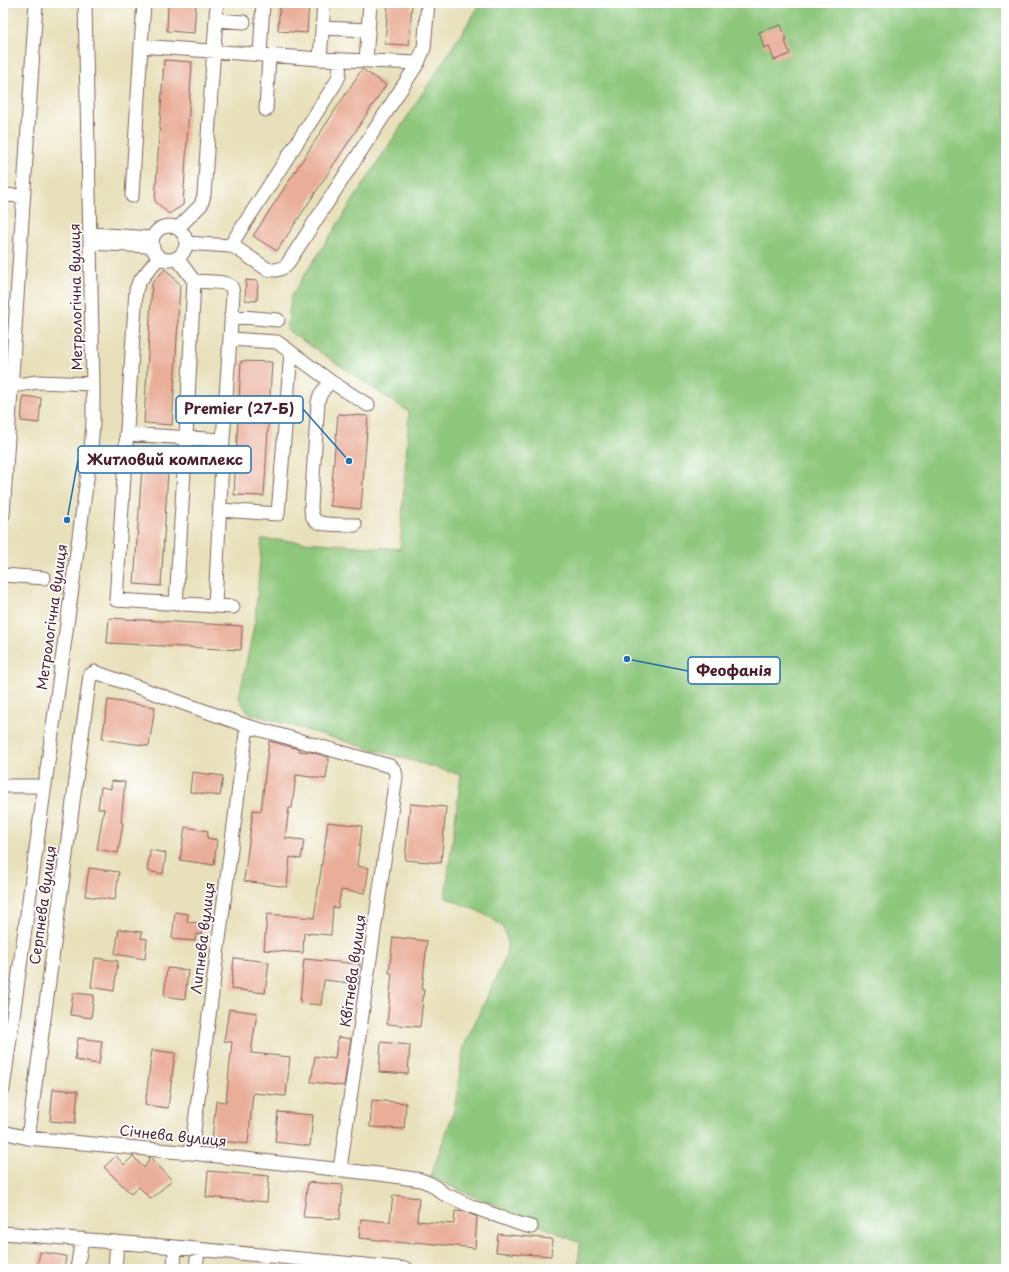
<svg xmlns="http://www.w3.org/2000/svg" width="1009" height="1272" viewBox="0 0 1009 1272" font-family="'Playpen Sans',sans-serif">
	<rect width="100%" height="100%" fill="#fff"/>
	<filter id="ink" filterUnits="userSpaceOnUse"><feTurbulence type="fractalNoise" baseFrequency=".025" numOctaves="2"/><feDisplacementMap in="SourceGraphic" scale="8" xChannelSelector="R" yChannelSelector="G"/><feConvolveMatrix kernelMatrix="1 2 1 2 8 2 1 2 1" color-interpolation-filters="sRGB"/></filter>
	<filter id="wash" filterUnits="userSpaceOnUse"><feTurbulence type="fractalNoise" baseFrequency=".012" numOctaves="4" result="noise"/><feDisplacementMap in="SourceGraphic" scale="16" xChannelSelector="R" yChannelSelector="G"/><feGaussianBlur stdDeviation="0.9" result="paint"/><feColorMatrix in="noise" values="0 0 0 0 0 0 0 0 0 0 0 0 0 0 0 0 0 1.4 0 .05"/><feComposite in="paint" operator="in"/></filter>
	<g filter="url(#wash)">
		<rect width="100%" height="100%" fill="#e7e0ba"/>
		<!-- green -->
		<path fill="#8dc67b" stroke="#6c7253" d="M481,3h525v1266h-386l-42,-3 2,-23 -150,-66 24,-66 10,-65 41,-87c2,-10 4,-21 -2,-31 -6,-11 -45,-25 -58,-31l16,-122 -213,-62 -9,-15 16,-77 7,-82 138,10 9,-137 -122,-82 4,-34z"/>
		<g id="blocks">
			<!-- building -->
			<path fill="#e9ae9a" d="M168,3h28l-2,30 -27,-2z
				M280,3h29l-2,30 -29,-2z
				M388,3h24l-3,42 -24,-1z
				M781,25l6,16h-2l5,13 -16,6 -5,-14 -5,2 -5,-16z
				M164,60l28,2 -9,143 -14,9 -14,-13z
				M362,69l24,16 -109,166 -24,-15z
				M165,269l15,15 -8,141 -28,-2 8,-140z
				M246,280l12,1 -1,20 -12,-1z
				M241,361l31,1 -8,134 -30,-1z
				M23,396l18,2 -2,25 -18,-2z
				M338,414l30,2 -7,93 -31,-3z
				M143,453l26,2 -8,131 -27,-2z
				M109,618l133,8 -1,24 -134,-7z
				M108,700l47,7 -6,39 -47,-7z
				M269,741l30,8v2l12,1 18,5 -3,22 -30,-4 -4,33h-3l-4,30 19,2 -3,19 -11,-2 -3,30 -43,-6 9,-71 8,1z
				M192,772l31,4 -3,20 -30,-4z
				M111,781l14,1 -4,40 2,1 -5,30 -21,-4 7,-40h-6l3,-22 10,2z
				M410,804l36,3 -5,56 -36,-3z
				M328,822l34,4 -5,40 12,2 -4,25 -24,-3 -3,18 -5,-1 -2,28 -27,-2 -1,20 -39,-3 3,-36 47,4z
				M185,827l23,4 -1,7 10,2 -3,25 -34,-5z
				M150,850l16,3 -3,21 -16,-3z
				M89,868l30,4 -4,28 -30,-4z
				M175,912l13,2 -1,8 15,1 -1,12 -5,-1 -1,7 -23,-2z
				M119,929l23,3 -1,6 6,1 -2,20 -30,-5z
				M393,937l34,4 -5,49h2l-4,37 -33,-3 5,-51h-3z
				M95,958l23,3 -4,30 -23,-4z
				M234,958l35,4 -4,31 -34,-4z
				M304,959l56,5 -2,20 -34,-4 -3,25 -21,-2z
				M167,968l21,2 -3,29 -21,-3z
				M73,993l21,2 -3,23 -21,-3z
				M229,1009l28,4 -6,40 39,4 -4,39 -33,-3 -5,51 -36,-4 4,-39 10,1 6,-60 -8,-1z
				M338,1037l13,2 -7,47 -33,-4 4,-26 20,3z
				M78,1038l24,3 -3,23 -24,-4z
				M381,1042l29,3 -2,29 -29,-2z
				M152,1050l23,3 -7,55 -23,-3z
				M53,1089l25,2 -3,32 -25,-2z
				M372,1100l34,3 -2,26 -34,-2z
				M278,1112l35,3 -3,31 -35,-4z
				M116,1156l8,9 9,-9 11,12 6,-11 22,23 -21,19 -12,-12 -8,7 -27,-27z
				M208,1171l61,5 -2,26 -61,-5z
				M308,1182l35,3 -3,34 -37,-2z
				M393,1195l26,3 -2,23 37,3 1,-13 10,1 12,5 -2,31 -60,-6 -1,2 -55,-6 2,-19 29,3z
				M498,1234l54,5 -1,17 -55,-4z
				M40,1252l26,4 -2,13h-27z"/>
		</g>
	</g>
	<g filter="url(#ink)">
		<use href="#blocks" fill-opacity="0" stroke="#81635d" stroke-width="1"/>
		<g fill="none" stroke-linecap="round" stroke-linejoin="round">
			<!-- minor casing -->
			<g stroke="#81635d" stroke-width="15">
				<path id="minor" d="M216,20l28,2
					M322,28l46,2
					M141,46l3,-43
					M260,55l3,-52
					M366,61l4,-58
					M418,63l6,-15 4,-45
					M266,110l3,-54
					M3,195l20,1
					M132,196l9,-150 179,13 4,-56
					M152 243a17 17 0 1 1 34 0a17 17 0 1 1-34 0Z
					M178,228l23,-23 3,-10 13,-192
					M90,234l62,4
					M91,243l56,3
					M186,243l44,3 6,2 31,21c8,2 12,1 19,-3l132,-203 -98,-4
					M230,246l105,-162 4,-8 1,-16
					M159,257l-20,25 -3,8 -20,310 117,7
					M231,316l47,4
					M230,339l47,3 53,39 38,24
					M330,381l-10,14 -2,7 -7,104c0,5 0,11 5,15 7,5 30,3 39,4
					M4,386h8l25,-4 56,2
					M126,434l97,6 10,-146c0,-1 -1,-5 -1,-6 -4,-8 -30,-6 -38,-7
					M220,510l58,4 13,-162
					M3,515l33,-512
					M3,575l41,3
					M176,604l10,-166 8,-157 -17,-23
					M215,606l8,-166
					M3,786h42
					M3,1089l88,-639 2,-29v-37l-8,-381
					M3,1132l25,6 163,15 196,22 34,5 10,4 13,10 29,13 44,16 14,4
					M28,1138l62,-463 5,-3 152,54 143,40c5,3 6,6 6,11l-56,392
					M191,1153l56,-427
					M3,1233l172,14 232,22
					M77,1269l5,-30
					M115,1269l2,-27
					M174,1269l1,-22
					M196,1269l2,-20"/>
			</g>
			<!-- minor -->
			<use href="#minor" stroke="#fff" stroke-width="13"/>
		</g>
	</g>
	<g text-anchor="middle" stroke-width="3.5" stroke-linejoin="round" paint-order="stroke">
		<!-- street labels -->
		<g font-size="14" fill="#4a1f2b" stroke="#fff">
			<text transform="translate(76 297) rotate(-91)" y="5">Метрологічна вулиця</text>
			<text transform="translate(52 617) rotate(-82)" y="5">Метрологічна вулиця</text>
			<text transform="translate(43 905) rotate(-82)" y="5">Серпнева вулиця</text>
			<text transform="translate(203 938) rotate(-83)" y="5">Липнева вулиця</text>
			<text transform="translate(353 971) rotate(-82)" y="5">Квітнева вулиця</text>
			<text transform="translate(173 1136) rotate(6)" y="5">Січнева вулиця</text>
		</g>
	</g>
	<!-- callouts -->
	<path fill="none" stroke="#1f6fb2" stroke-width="1.5" d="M349 461L303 409M67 520L78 460M627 659L688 671"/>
	<g fill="#1f6fb2" stroke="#fff" stroke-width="1.5">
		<circle cx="349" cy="461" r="4"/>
		<circle cx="67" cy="520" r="4"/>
		<circle cx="627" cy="659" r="4"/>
	</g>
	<g fill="#fff" stroke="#1f6fb2" stroke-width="1.5">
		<rect x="176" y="396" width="127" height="27" rx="4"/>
		<rect x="78" y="446" width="173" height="27" rx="4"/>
		<rect x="688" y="657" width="92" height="27" rx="4"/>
	</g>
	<g font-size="15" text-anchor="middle" font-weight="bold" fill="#4a1f2b">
		<text x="239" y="414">Premier (27-Б)</text>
		<text x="165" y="465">Житловий комплекс</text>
		<text x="734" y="676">Феофанія</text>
	</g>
	<!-- margin -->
	<rect width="1009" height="1272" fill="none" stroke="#fff" stroke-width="16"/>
</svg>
